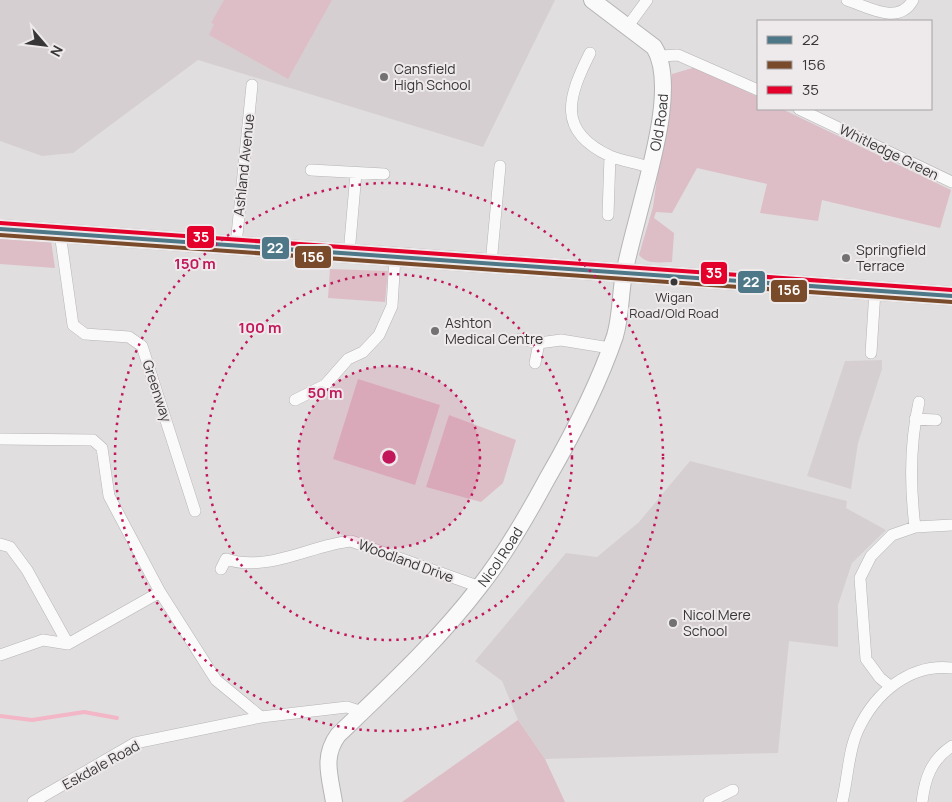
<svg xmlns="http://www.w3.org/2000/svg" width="952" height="802" viewBox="0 0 952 802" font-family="Manrope,sans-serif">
	<rect width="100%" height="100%" fill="#e0dedf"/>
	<!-- built -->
	<path fill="#d6cfd1" d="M0,0h555l-72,147 -285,-87 -125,93 -31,3 -42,-15z
		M882,360v9l-24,74 -7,46 -44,-13 38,-115z
		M690,461l157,40 -1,7 40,22 -34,33 -14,42v42l-49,-6 -11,112 -233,6 -27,-39 -16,-39 -27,-20 91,-108 31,4 42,-35z"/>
	<!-- green -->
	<path fill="#ddbec6" d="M224,0h108l-44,79 -79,-44 5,-11 -3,-1z
		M696,67l62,30v12h24l169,81 -11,38 -118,-28 -4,21 -58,-8 7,-29 -70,-16 -25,45 -16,-1 -2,6 20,15 -2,29c-12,0 -25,3 -33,-7l14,-48 19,-133z
		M0,238l51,3 4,27 -55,-4z
		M330,269l58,2 -3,31 -57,-4z
		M358,379l82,26 -25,80 -82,-26z
		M449,415l67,25 -13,43 -22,19 -55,-15z
		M518,720l27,39 20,43h-163z"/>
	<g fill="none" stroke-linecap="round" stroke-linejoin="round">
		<!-- stream -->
		<path stroke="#f3b6c7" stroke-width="4" d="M0,716l32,4 52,-8 33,6"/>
		<!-- street casing -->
		<g stroke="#b6b4b5" stroke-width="12">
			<path id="street" d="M847,0c21,7 52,26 66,0
				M628,26l19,-26
				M590,53c-22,44 -34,78 20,103 12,5 28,7 41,12
				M660,56l18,-1 80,35
				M799,109l153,73
				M311,170l73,4
				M608,215l2,-59
				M60,233l13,92 12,9 44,3 13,9 53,165
				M236,245l16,-160
				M349,254l7,-81
				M491,264l9,-98
				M520,339l19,4 22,-3 49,8
				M871,353l4,-62
				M535,363l4,-20
				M295,400l30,-15 23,-26 15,-7 16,-17 13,-29 3,-49
				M915,419l21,1
				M0,439l93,1 9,8 7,48 51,96 56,88 45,37
				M915,527c-5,-41 -5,-85 4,-125
				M0,544l10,3 17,23 41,74 92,-52
				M221,569l5,-10c41,14 85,-14 125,-18l129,46
				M0,655l43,-15 25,4
				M890,686l-10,-8 -14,-19 -6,-81 11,-22 21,-21 23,-8 37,-2
				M33,802l102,-59 126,-26 86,-10 15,5
				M709,802l24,-12
				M842,802c6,-23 6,-51 16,-72 17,-37 52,-67 94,-62
				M922,802c3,-24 9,-42 30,-56"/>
		</g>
		<!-- secondary casing -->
		<g stroke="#b6b4b5" stroke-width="18">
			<g id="secondary">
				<path id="s1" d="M334,802c-4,-26 -12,-45 4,-67 49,-47 101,-95 142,-149 26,-33 47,-70 67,-107 26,-45 51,-93 68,-143 6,-20 5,-41 9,-62 5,-25 12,-49 18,-73 10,-39 34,-119 12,-154l-62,-47"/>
			</g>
		</g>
		<!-- primary casing -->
		<g stroke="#b6b4b5" stroke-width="20">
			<path id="primary" d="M0,229l952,67"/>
		</g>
		<!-- street -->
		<use href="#street" stroke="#fafafa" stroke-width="11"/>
		<!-- secondary -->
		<use href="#secondary" stroke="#fafafa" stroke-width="16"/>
		<!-- primary -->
		<use href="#primary" stroke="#fafafa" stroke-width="19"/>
		<!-- bus-1 casing -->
		<g stroke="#eeeaeb" stroke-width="8">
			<path id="bus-1" d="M0,229l952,67"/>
		</g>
		<!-- bus-2 casing -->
		<g stroke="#eeeaeb" stroke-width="8">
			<path id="bus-2" d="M0,235l952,67"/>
		</g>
		<!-- bus-3 casing -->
		<g stroke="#eeeaeb" stroke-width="8">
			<path id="bus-3" d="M0,223l952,67"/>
		</g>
		<!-- bus-1 -->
		<use href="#bus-1" stroke="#4e7888" stroke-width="4"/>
		<!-- bus-2 -->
		<use href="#bus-2" stroke="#7a4b2a" stroke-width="4"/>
		<!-- bus-3 -->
		<use href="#bus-3" stroke="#e4002b" stroke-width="4"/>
	</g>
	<!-- distance rings -->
	<circle cx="389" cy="457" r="91" fill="#c2185b" fill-opacity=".12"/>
	<g fill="none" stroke="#c2185b" stroke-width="2.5" stroke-dasharray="2.5 5">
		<circle cx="389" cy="457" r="91"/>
		<circle cx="389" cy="457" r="183"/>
		<circle cx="389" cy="457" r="274"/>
	</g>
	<!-- markers -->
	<g fill="#737172" stroke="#eeeaeb" stroke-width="2">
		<circle cx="384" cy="77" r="5"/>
		<circle cx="846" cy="258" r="5"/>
		<circle cx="435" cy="331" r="5"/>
		<circle cx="673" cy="623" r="5"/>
	</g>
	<circle fill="#383637" stroke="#eeeaeb" stroke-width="2" cx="674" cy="282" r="4.5"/>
	<g text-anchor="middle" stroke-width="4" stroke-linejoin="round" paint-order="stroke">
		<!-- bus labels -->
		<g font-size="13" fill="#383637" stroke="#eeeaeb">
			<text x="674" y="302">Wigan<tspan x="674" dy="16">Road/Old Road</tspan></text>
		</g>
		<!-- poi labels -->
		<g font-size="14" fill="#383637" stroke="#eeeaeb" text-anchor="start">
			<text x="394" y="74">Cansfield<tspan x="394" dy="16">High School</tspan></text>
			<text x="856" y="255">Springfield<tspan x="856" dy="16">Terrace</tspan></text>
			<text x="445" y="328">Ashton<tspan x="445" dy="16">Medical Centre</tspan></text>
			<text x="683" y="620">Nicol Mere<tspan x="683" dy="16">School</tspan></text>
		</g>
		<!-- street labels -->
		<g font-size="14" fill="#383637" stroke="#eeeaeb">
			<text dy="5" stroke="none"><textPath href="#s1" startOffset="779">Old Road</textPath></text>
			<text transform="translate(889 152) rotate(26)" y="5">Whitledge Green</text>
			<text transform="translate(244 165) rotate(-84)" y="5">Ashland Avenue</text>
			<text transform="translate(157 391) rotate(72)" y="5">Greenway</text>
			<text dy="5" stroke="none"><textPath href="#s1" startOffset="311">Nicol Road</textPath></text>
			<text transform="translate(406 561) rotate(20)" y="5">Woodland Drive</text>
			<text transform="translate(101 765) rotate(-29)" y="5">Eskdale Road</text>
		</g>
	</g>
	<circle cx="389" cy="457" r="8" fill="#c2185b" stroke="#eeeaeb" stroke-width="2.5"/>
	<g font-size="15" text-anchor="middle" font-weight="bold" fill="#c2185b" stroke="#eeeaeb" stroke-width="4" stroke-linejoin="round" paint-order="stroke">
		<text x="195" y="269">150 m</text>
		<text x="260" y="333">100 m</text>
		<text x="325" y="398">50 m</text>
	</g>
	<g stroke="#eeeaeb" stroke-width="2">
		<rect x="186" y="225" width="29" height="24" rx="5" fill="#e4002b"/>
		<rect x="261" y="236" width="29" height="24" rx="5" fill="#4e7888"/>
		<rect x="294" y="245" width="38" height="24" rx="5" fill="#7a4b2a"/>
		<rect x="700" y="261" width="28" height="24" rx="5" fill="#e4002b"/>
		<rect x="737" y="270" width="29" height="24" rx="5" fill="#4e7888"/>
		<rect x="770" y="279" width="38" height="24" rx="5" fill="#7a4b2a"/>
	</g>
	<g font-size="14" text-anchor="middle" font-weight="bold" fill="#fff">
		<text x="201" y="242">35</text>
		<text x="275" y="253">22</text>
		<text x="313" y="262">156</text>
		<text x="714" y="278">35</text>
		<text x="751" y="287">22</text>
		<text x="789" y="295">156</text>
	</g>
	<!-- legend -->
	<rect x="757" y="20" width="175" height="90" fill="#eeeaeb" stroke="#a5a2a3"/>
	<rect x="767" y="36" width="25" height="8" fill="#4e7888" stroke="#a5a2a3"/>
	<text x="802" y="45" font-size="15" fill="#383637">22</text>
	<rect x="767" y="61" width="25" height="8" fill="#7a4b2a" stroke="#a5a2a3"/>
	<text x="802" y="70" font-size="15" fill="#383637">156</text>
	<rect x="767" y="86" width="25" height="8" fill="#e4002b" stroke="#a5a2a3"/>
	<text x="802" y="95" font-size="15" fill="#383637">35</text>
	<!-- north arrow -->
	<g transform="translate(45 45) rotate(118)" stroke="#eeeaeb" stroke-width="4" paint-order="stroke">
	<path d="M0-4L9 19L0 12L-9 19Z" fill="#383637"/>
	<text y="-8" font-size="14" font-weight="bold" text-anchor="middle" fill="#383637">N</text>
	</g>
</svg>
